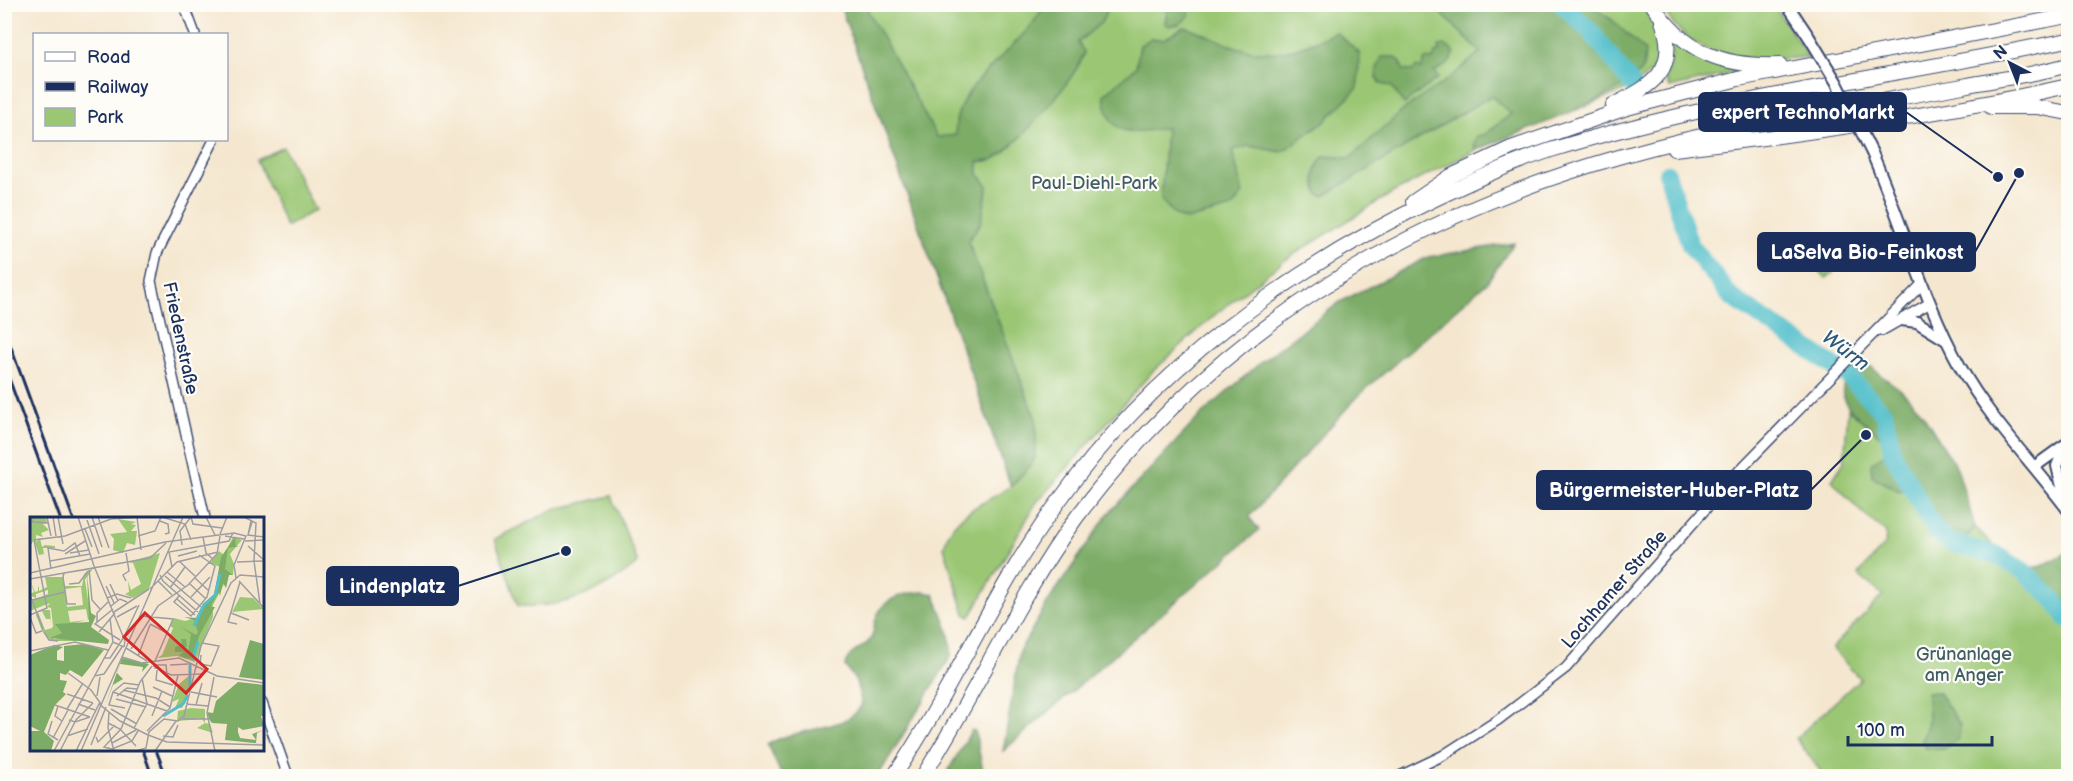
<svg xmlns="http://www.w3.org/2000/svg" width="2073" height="781" viewBox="0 0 2073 781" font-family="'Balsamiq Sans',sans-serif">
	<rect width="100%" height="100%" fill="#fdfcf7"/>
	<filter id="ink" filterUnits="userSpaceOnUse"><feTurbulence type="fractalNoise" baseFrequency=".0167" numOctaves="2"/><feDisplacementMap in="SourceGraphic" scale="12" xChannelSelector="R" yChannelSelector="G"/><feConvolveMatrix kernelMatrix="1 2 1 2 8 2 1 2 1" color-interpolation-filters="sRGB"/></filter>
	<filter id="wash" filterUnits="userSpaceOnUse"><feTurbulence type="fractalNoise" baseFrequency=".008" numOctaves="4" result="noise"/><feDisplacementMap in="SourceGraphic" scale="24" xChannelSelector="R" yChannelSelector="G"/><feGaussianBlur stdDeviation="1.35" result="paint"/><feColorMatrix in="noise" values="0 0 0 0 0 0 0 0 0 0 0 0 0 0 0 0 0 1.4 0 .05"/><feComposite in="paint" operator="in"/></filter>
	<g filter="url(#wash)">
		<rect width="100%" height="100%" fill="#f5e7cf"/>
		<!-- green -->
		<path fill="#9bc774" stroke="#5b7b69" stroke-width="1.5" d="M840,5h802c24,37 30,54 -9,82l-157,63 -84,43 -107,67 -68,53 -65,59 -116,131 -66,114 -5,-3 -21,-67c7,-35 42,-43 67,-61z
			M1660,5h113l36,52c-44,3 -94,8 -129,-26 -8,-7 -14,-18 -20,-26z
			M1672,40l21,14 49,17 -73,17 -4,-10 6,-14z
			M283,147l32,63 -29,17 -29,-67z
			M1825,246l8,28 -7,4 -17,-20z
			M1848,409l38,31 2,11 76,89 11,-13 20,20 34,21 20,17 19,26v165h-244l-28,-38 64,-59 -28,-31 51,-53 -25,-20 27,-30 1,-12 -29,-25 -25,-28 12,-18z
			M611,496l27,67c-35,29 -74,46 -120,43l-23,-67 58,-29z"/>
		<!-- forest -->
		<path fill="#7cac66" stroke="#4c6e62" stroke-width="1.5" d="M840,5h28v6l69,126 19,-2c-7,-50 70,-88 88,-130h61l2,6 -6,12 -23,19 6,10c-5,23 -67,94 -88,106 -5,3 -13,3 -18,4v12l10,12 -7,36 -13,19 68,179v35l-5,10 -20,21z
			M1168,5h21v11l-9,8 -11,2 -4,-3z
			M1433,5h156l22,14 34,32c-1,5 0,13 -3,18 -11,24 -136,69 -166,81l-2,-6 3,-8 7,-1 27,-21 -20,-18 -167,100 -6,-2c-4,-15 -5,-26 6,-38l26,2 57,-51 43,-29 30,-26z
			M1184,27c16,3 28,11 43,17 43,16 70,7 109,-12l23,21 -1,35 -32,32 -44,32 -33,-6 -17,4 11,43 -11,15 -46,12 -10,-4 -15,-16 5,-72c-35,5 -57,11 -62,-33l32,-28 4,-22 10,-6h14z
			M1445,45l10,8 -7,11 -14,8 4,6 -34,26 -13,-18 -10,-2c-8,-10 -4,-16 1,-27h11l7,4 3,9 9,1 5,-4 5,2 3,-10 8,1 2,-7 5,-1 -1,-6z
			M1514,243l-27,39 -131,116 -107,119 10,13 -256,221 17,-101 28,-48 60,-88 92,-98 61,-54 79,-60 88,-45z
			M1867,362l12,12 21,15 20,21 37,58 18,59 -11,13 -12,-1 -36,-50 -17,2 -27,-15 -1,-12 17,-13 -2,-10c-16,-17 -60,-38 -37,-65 6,-7 9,-11 18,-14z
			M2068,552v59l-19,-26 -20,-17 13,-2z
			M924,592l10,2c8,19 18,40 17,62l-73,120h-96l-14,-31c23,-18 82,-13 94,-41l-6,-23 -11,-15c3,-15 17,-16 25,-26 4,-6 4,-12 5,-18 6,-24 27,-29 49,-30z
			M1938,692l22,33 -1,13 -15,11h-18l-4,-9 6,-18 -1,-29z
			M972,730l3,1 9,45h-39z"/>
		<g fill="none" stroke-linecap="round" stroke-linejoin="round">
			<!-- river -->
			<path stroke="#52bfcb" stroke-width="18" d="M1562,4l30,29 41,53
				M1667,173l23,72 40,51 118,80 36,37 9,41 42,76 16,13 46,12 28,17 30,29 13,19"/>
		</g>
	</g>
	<g filter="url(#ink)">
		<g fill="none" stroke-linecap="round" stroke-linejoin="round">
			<!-- tertiary casing -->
			<g stroke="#3c4b6f" stroke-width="12">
				<path id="tertiary" d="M184,4l11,30
					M1881,331l49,-28
					M205,518l-54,-237 6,-28 57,-113
					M262,703l26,73
					M1400,776l42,-20 56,-36 68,-52 172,-196 184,-188"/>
			</g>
			<!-- secondary casing -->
			<g stroke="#3c4b6f" stroke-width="14">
				<path id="secondary" d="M1787,4l22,33
					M1872,153c31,71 51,147 89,215 29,52 72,95 107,142
					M1901,320l16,2 29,18
					M2034,467l29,-21
					M2066,503l-9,-37 9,-22"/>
			</g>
			<!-- motorway casing -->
			<g stroke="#3c4b6f" stroke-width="16">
				<path id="motorway" d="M1652,4c32,49 71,63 128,61
					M1613,105c39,-19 67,-35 49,-84
					M1991,107h46l31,6
					M1674,149c132,-15 265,-34 394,-63
					M1413,202l38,-26 60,-28 116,-40 111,-29 330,-63
					M894,776c59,-87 100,-186 162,-271 95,-134 233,-236 379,-306 38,-18 76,-36 116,-49 168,-52 345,-74 517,-110
					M923,776c54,-84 94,-177 153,-258 167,-223 394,-336 662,-390 75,-15 150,-28 225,-42 35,-7 71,-11 105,-21"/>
			</g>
			<!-- tertiary -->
			<use href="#tertiary" stroke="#fff" stroke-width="9"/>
			<!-- secondary -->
			<use href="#secondary" stroke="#fff" stroke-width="10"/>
			<!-- motorway -->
			<use href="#motorway" stroke="#fff" stroke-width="14"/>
			<!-- rail -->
			<path stroke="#1b2f5e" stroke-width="3" d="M4,328l69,190
				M4,365l56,153
				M143,750l9,26
				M156,750l10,26"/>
			<!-- secondary-bridge casing -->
			<g stroke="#3c4b6f" stroke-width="14" stroke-linecap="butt">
				<path id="secondary-bridge" d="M1809,37l28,46 35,70"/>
			</g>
			<!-- secondary-bridge -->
			<use href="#secondary-bridge" stroke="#fff" stroke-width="10"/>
		</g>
	</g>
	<g text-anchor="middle" stroke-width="4.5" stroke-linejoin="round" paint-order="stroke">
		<!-- park labels -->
		<g font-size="18" fill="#415d65" stroke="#fdfcf7">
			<text x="1094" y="189">Paul-Diehl-Park</text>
			<text x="1964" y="660">Grünanlage<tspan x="1964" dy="21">am Anger</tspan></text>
		</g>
		<!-- street labels -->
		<g font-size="18" fill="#1b2f5e" stroke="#fdfcf7">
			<text transform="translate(181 338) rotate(78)" y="6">Friedenstraße</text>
			<text transform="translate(1614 589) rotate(-49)" y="6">Lochhamer Straße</text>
		</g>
		<!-- water labels -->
		<g font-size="20" font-style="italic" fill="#2c5a7f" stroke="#fdfcf7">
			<text transform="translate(1846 350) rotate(37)" y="7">Würm</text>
		</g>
	</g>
	<!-- overview -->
	<g transform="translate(30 517)">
		<rect width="234" height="234" fill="#f5e7cf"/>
		<path d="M0,0h16l1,6 -4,1 6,6 -8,3 2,4 -7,-2v7l4,-4 2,9 3,-2 10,1v2h-12l1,6 -5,1 -5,-15 -4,6zM88,2l18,3 -5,2 5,1 -5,6h6l-2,14 -8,-2 -4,10 -10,-3 1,-11 -4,-5 17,-2zM203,20l9,3 -12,14 4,10 -1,11h-4l-16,30v12l-18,45 -18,-6 -20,2 5,-3 11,-27 -3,-2 4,-8 11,3 13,-4 5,-13 12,-9 5,-28 -10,-4 9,-12 5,4zM130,36l-11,36 -16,9 -8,-4 4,-2 -1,-11 3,9 10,-6 -8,-21 -5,-1zM64,50l-9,13 6,39 -29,7 1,8 -10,5h19l21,2h-42l-9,-10 -6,-16 2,-3 5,-2h7l1,14v3v-8h-5l-4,-8 -4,1 7,18 7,-2 1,-2 -2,-18 -4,-1 3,-4 -20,8v-10l18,-7v-4l-12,4v4l-5,-2v3l-1,-5 4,-2 -4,-12 5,12 3,-1v-3l1,-2v5l8,-4 -2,-10h18l4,30 16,-2 -2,-18 -16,2v-3h17l2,-12zM56,92l2,11 -18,2 -2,-11zM210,80l13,1 11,11 -32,3zM160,158l-2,21 -6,12h-7l4,-9 -7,3 7,-18zM161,191l14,1v14l5,1 3,9 -16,-5 8,-5 -3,-4 -25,2 1,-10z" fill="#9bc774" fill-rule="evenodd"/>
		<path d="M205,20l1,9h4l-12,2 -3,21 8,6h-4l-3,13 -3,-5 -3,13 -1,-4 -7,11 -1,4h4l-16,29 -6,23 -8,-1 -6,-3 5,-3h-9v-5l7,-2 -1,-6h5l1,8 -7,-1 8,7 3,-19 -12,-8 17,9 2,-3 -4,-12 -10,-3 12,1 7,-14 11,-9 7,-38zM57,56l4,40 5,3 -5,11 18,13 -1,4 -58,-6 12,-5 -7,-9 34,-2zM220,123l14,4v36l-25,-3zM54,127l20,6 -22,27 -12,-7 -4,5 -6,-2v7l7,1 -4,11 3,2 -11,11 -11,27 10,9 -3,10h-21v-20h10l-10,-5v-71l24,-10 9,2 -6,4v9l7,1v-15zM92,141l27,6 -7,8 1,-5 -23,-3 -3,9 6,6 -10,6 -8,21zM208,165l26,3v31h-3l3,10 -21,4 -5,-3v5l2,6 16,2 -4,-6 12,-4 -7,3 -1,10 8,1 -39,-4 2,-16 -15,-1 -3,-4 -2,-7 6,1 3,-12z" fill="#7cac66"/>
		<path fill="none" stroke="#52bfcb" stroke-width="3" d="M164,109l10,-21 11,-10 5,-21M162,143l6,-18M160,146v24M133,199l20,-12 5,-9"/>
		<path fill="none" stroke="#9e9da2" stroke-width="1.5" d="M1,0l2,5 15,1M17,0l4,19M23,0l3,19M28,0l5,27M48,0l16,49 31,75 -1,6M62,0l10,30M68,0l11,31M107,0l4,33M132,0l23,7 6,16M161,0l2,7 29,4M176,0l9,18M214,0l12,6 -2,38 6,43M57,3l12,34M130,4l8,3 1,9 -4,1M221,4l-3,14 16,2M222,5l-4,13 16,2M55,12l7,18M190,17l7,-17M108,19l17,-5 6,-14M195,19l19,3M173,20l3,16 7,6M215,24l19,-1M152,28l-2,-14 11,-14M218,29l16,14M40,36l19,-3M96,36l3,18 -6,4 3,6M35,37l20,-13M148,39l19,-5M20,44l40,-7M149,44l17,16M207,45l27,-1M142,50l-3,-15 60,-11 4,-8M21,52l-3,-21 16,3 11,-8 5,13M59,52l3,31 8,9M137,55l18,15M0,56l135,-31 69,-9 12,3 -12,29 2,13M130,58l3,6 35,31M135,59l36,31M33,60l1,-4 25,-4M33,60l4,27h9M165,61l14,13M0,62l120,-21 16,-15M128,64l14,14M209,64l25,27M39,67l10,-1 9,-12M80,67l8,17M160,67l16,15M76,69l8,17M140,71l15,-21M120,72l27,-27 41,-10M0,78l13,34M149,79l-5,6 17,14 16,-19 8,-31 -16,-11M161,80l19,-20M77,81l10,-4 14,4M147,82l18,16M2,83l33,-8M81,89l9,-7 7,3M83,92l-18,15 17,11 1,7M84,95l35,-23M201,96l18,7M0,98l17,-7 -13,-68 31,-4 46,-17 27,-2M111,99l32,3 -18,42M0,100l6,16 6,-2M87,100l20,-11M80,101l2,17 8,5M67,106v-10l11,-11M120,107l17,9M207,107l-9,-2 12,-40M14,115l5,8 9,1M69,115l16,-19M94,120l15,-32M96,131l21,13M101,132l27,-43 30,-21 29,-31 3,-18M0,134l45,-9 33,8M171,138l-1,9 11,2 8,-20 -17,-3M108,139l12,-31M92,140l20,6 37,-5 38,18 47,7M74,141h6l14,-21M140,148l18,-1M123,149l18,9 32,-1M125,152l2,-4h9l1,10M127,153l-1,10 17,5M38,156l23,17 10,14M64,159l10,-2 18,-27M184,160l-7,36 8,38M123,170l19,9M93,173l33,8 14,9M83,175l54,19M161,175l26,5M37,177l26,9M67,179l3,-19M87,179l10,-8 10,1M86,182l30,8M48,187l17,6M156,187l22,2M25,188l35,12M166,188l6,-22M28,189l-3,10 7,5M95,191l-16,-3 4,-13 11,-9 15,2M37,192l16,-26M81,192l26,15M79,195l-1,16 6,23M122,199l10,-25M152,202h27M39,203l6,2 15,-5M22,204l-4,13 10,6M78,206l12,6 16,17M104,211l13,-24 -5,-26M108,214l-6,10 -20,8 -8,-2 17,-18 19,-47 12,-16M117,214l23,-23 8,-33M118,218l19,7 97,3M37,219l21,-7M133,219l10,1 5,-12M66,220l2,5 17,-17M23,221l15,-28M82,226l24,-13M61,228l15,-38M24,234l59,-109 11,5M30,234l16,-31 17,-17M46,234l23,-47 21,17 28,14M51,234l102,-234M106,234l10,-3 3,-16 15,-13 14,2 6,-5 17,-70 30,-63 9,-8 24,2M125,234l21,-30"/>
		<path fill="#d62828" fill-opacity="0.15" stroke="#d62828" stroke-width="3" d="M115,96l62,56 -21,24 -62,-56z"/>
		<rect width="234" height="234" fill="none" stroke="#1b2f5e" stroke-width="3"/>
	</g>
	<!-- callouts -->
	<path fill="none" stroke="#1b2f5e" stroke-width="2" d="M1998 177L1906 112M2019 173L1975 252M1866 435L1811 490M566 551L458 586"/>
	<g fill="#1b2f5e" stroke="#fdfcf7" stroke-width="2">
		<circle cx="1998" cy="177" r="6"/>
		<circle cx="2019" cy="173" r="6"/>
		<circle cx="1866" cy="435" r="6"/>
		<circle cx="566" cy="551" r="6"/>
	</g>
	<g fill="#1b2f5e" stroke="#1b2f5e" stroke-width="2">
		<rect x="1699" y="93" width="207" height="38" rx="6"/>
		<rect x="1758" y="233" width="217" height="38" rx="6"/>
		<rect x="1537" y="471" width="274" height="38" rx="6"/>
		<rect x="327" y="567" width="131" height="38" rx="6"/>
	</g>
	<g font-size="20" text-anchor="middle" font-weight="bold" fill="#fff">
		<text x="1803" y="119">expert TechnoMarkt</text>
		<text x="1867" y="259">LaSelva Bio-Feinkost</text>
		<text x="1674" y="497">Bürgermeister-Huber-Platz</text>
		<text x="392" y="593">Lindenplatz</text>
	</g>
	<!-- margin -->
	<rect width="2073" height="781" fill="none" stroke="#fdfcf7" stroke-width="24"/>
	<!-- legend -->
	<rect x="33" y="33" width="195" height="108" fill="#fdfcf7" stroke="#a3aaba" stroke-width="1.5"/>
	<rect x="45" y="52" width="30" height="9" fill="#ffffff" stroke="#a3aaba" stroke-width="1.5"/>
	<text x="87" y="63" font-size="18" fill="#1b2f5e">Road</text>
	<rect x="45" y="82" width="30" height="9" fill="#1b2f5e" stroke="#a3aaba" stroke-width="1.5"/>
	<text x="87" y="93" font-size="18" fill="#1b2f5e">Railway</text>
	<rect x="45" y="108" width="30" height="18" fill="#9bc774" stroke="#a3aaba" stroke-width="1.5"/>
	<text x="87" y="123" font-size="18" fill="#1b2f5e">Park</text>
	<!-- north arrow -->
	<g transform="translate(2010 63) rotate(318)" stroke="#fdfcf7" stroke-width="4.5" paint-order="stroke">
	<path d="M0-4.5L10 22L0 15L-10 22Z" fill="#1b2f5e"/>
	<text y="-9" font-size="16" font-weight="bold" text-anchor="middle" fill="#1b2f5e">N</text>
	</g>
	<!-- scale -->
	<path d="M1848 736v9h144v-9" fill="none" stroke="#1b2f5e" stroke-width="3"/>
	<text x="1857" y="736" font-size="18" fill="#1b2f5e" stroke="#fdfcf7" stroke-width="4.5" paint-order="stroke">100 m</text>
</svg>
